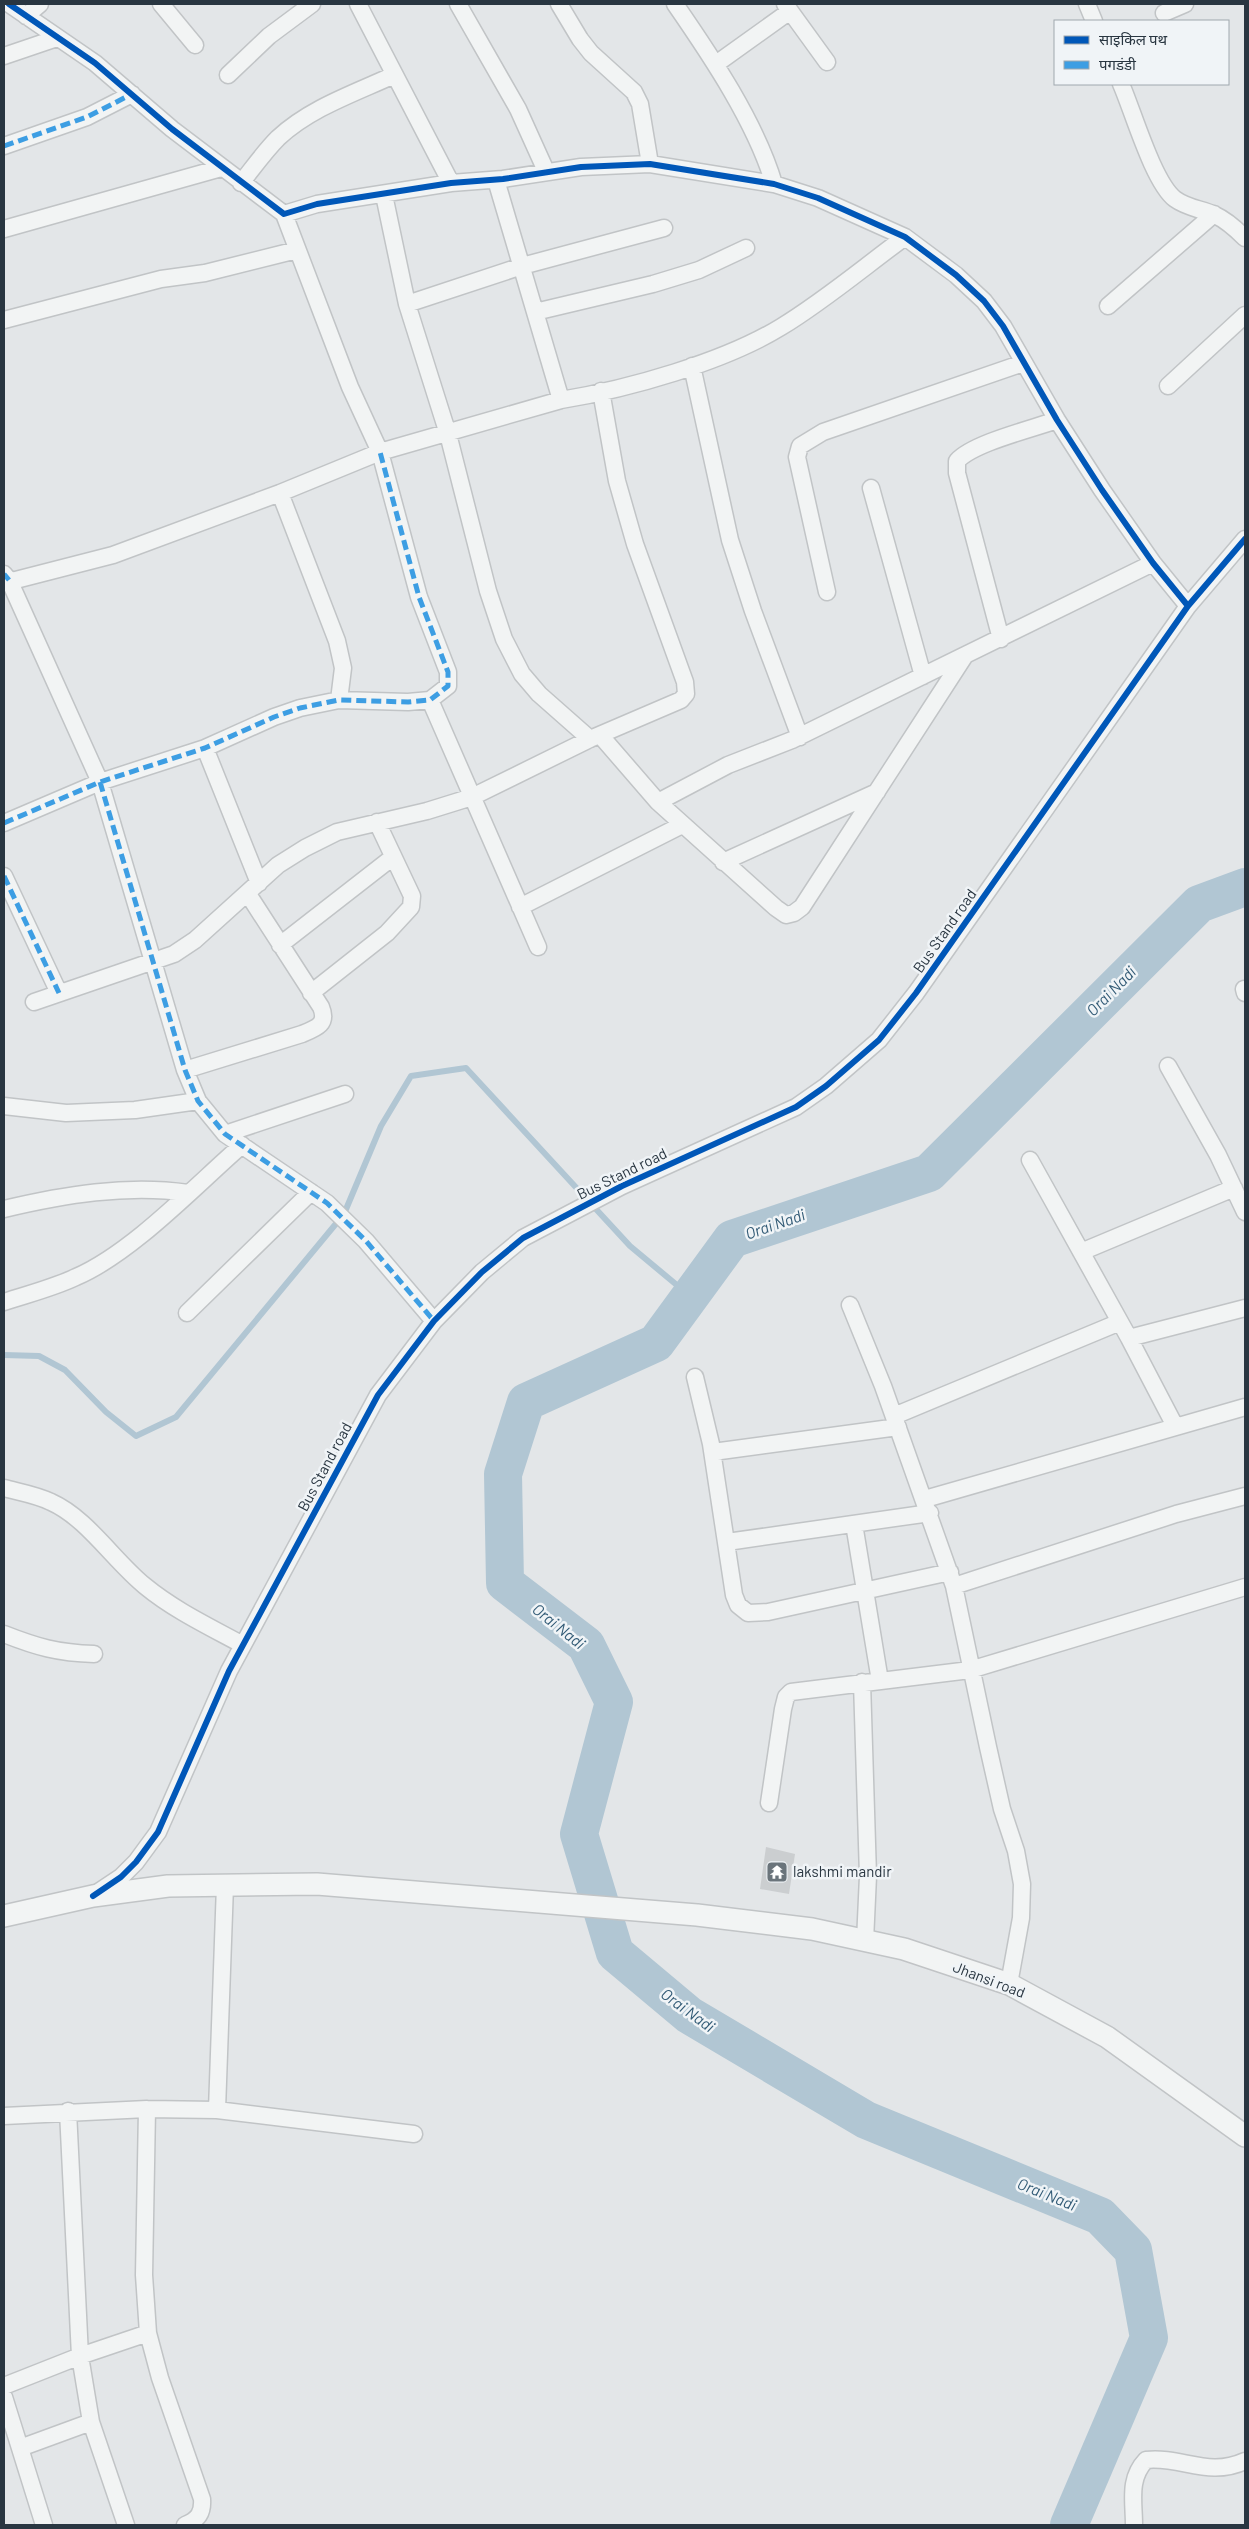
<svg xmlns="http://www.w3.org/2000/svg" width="1249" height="2529" viewBox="0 0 1249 2529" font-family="Barlow,'Noto Sans Devanagari',sans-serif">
	<rect width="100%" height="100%" fill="#e3e6e8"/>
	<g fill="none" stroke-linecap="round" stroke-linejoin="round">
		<!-- stream -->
		<path stroke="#b1c6d3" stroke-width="6" d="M4,1355l35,1 26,14 41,42 30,24 40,-19 168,-203 37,-88 30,-50 55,-8 164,178 60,50"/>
		<!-- river -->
		<path stroke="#b1c6d3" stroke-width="38" d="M1069,2525l80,-187 -16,-88 -33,-34 -234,-96 -177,-105 -74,-62 -36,-119 35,-132 -28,-57 -81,-62 -2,-109 23,-72 130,-59 76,-104 197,-66 270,-269 46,-17"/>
	</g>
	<!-- building -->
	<path fill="#cbced0" d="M766,1847l29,7 -6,40 -29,-5z"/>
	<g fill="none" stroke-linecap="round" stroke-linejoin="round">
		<!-- minor casing -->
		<g stroke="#c1c4c6" stroke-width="19">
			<path id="minor" d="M9,4l86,59 77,66 112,85 33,-10 134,-21 52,-4 78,-12 69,-3 124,20 44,14 87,39 51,38 28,26 19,25 54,94 45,70 51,73 35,43
				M161,4l34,41
				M358,4l93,179
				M458,4l60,105 28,62
				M559,4l21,35 11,14 43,39 6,12 10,60
				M675,4c36,52 81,119 99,180
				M785,4l42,58
				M1087,4l7,17
				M1164,13l21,-9
				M26,16l14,-12
				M4,56l53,-18
				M716,64l74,-53
				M228,75l41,-39 43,-32
				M1121,84c12,27 32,98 54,115 12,9 27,10 40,16 11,5 21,14 30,23
				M4,146l83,-29 45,-23
				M496,180l65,220
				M241,183c12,-15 23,-31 37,-45 32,-30 77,-45 116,-63
				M384,195l23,109 41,130 40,157 16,48 18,35 17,20 51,45
				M4,229l217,-61
				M407,304l115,-38 142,-38
				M1108,306l106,-92
				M535,312l118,-28 46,-14 47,-22
				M4,320l157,-41 44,-6 92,-23
				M692,366l38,174 23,71 47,126
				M1168,386l77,-71
				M871,488l52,188
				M280,493l57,148 6,27 -4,32
				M4,574l5,6 91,202 85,288 13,31 27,33 102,69 39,38 68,80
				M4,583l109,-28 167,-62 100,-41 181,-52c67,-11 163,-38 220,-73 43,-26 83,-60 124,-90
				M827,592l-30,-135 3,-11 23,-14 200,-69
				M1001,639l-44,-166v-12c16,-18 75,-32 100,-41
				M430,700l108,247
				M600,735l58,67 118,106 10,7 8,-2 8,-6 162,-250
				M205,748l54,135
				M658,802l70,-37 64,-25 361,-177
				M4,823l96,-41 105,-34 69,-31 26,-9 39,-8 69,2 22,-2 18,-14v-14l-29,-75 -39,-145 -30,-65 -66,-173
				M723,862l154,-70
				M4,876l55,117
				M520,907l162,-82
				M280,945l113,-88
				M1244,989l1,4
				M311,993l76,-60 24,-26 1,-11 -35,-74
				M34,1002l140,-48 21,-14 83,-75 27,-17 32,-16 90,-21 45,-14 118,-58 91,-39 5,-6 -1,-12 -50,-138 -18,-63 -16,-90
				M1168,1066l50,89 27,57
				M185,1070l117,-36c15,-6 26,-10 19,-27l-73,-113
				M4,1106l62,7 69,-3 63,-9
				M225,1134l120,-40
				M1030,1160l99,178 46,88
				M4,1209c59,-14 123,-25 184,-16
				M1081,1252l153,-64
				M4,1302c24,-8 49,-14 72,-25 56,-24 119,-91 166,-132
				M850,1305l33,81 71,200 34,161 14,62 14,42 6,33 -1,34 -12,66
				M187,1313l124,-121
				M1129,1338l116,-30
				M695,1377l16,67 23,151 4,10 10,8 20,-1 182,-40
				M894,1416l226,-94
				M713,1452l185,-25
				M4,1488c15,4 33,7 47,14 36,16 63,59 94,84 29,24 65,41 98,59
				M925,1499l320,-92
				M854,1524l26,157
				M727,1542l203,-29
				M954,1586l222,-72 69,-18
				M4,1634c33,13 54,19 90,20
				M862,1682l6,194 -3,65
				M769,1803l14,-94 3,-12 5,-5 179,-22 275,-83
				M94,1895l27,-18 15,-15 22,-30 71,-161 149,-276 56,-74 48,-49 41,-34 99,-52 174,-79 30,-21 53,-46 37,-47 272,-387 57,-67
				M147,2109l-3,166 4,58 12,45 42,121c1,14 -4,21 -17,26
				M217,2110l8,-225
				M68,2111l12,245 11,66 35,103
				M4,2116l143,-7 70,1 197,24
				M4,2386l76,-30 68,-23
				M4,2397l40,128
				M20,2448l71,-26
				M1134,2525c0,-24 -6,-46 12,-65 36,-4 62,18 99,1"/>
		</g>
		<!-- tertiary casing -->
		<g stroke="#c1c4c6" stroke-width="24">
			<path id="tertiary" d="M4,1916l89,-20 75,-10 149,-2 380,31 115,14 92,20 105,35 98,53 138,99"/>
		</g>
		<!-- minor -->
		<use href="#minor" stroke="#f2f4f4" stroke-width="16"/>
		<!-- tertiary -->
		<use href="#tertiary" stroke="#f2f4f4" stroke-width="21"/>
		<!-- quiet -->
		<path stroke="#3d9ee3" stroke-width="5" stroke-dasharray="10 5" stroke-linecap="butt" d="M4,146l83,-29 45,-23
			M4,574l5,6
			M100,782l85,288 13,31 27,33 102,69 39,38 68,80
			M4,823l96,-41 105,-34 69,-31 26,-9 39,-8 69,2 22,-2 18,-14v-14l-29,-75 -39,-145
			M4,876l55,117"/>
		<!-- cycleway casing -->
		<g stroke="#f0f4f7" stroke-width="9">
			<path id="cycleway" d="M9,4l86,59 77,66 112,85 33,-10 134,-21 52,-4 78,-12 69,-3 124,20 44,14 87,39 51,38 28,26 19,25 54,94 45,70 51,73 35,43
				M93,1896l28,-19 15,-15 22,-30 71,-161 149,-276 56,-74 48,-49 41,-34 99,-52 174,-79 30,-21 53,-46 37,-47 272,-387 57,-67"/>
		</g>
		<!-- cycleway -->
		<use href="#cycleway" stroke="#0057b8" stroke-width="6"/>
	</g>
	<!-- icons -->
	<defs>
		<g id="temple-square" transform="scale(1.125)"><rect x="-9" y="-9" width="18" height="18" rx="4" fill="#6a747b" stroke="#f0f4f7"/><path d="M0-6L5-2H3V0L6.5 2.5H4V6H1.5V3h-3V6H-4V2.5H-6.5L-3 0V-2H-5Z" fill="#fff"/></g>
	</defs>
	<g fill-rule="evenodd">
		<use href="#temple-square" x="777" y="1872"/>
	</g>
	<g text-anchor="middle" stroke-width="5" stroke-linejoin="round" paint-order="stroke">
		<!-- street labels -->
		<g font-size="15" fill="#293641" stroke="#f0f4f7">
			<text transform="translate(945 931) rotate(-55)" y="5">Bus Stand road</text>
			<text transform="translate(622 1174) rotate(-26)" y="5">Bus Stand road</text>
			<text transform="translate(325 1467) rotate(-62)" y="5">Bus Stand road</text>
			<text transform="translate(989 1980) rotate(21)" y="5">Jhansi road</text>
		</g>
		<!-- poi labels -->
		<g font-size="15" fill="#293641" stroke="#f0f4f7" text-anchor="start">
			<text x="793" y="1877">lakshmi mandir</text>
		</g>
		<!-- water labels -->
		<g font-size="16" font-style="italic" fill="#325b76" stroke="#f0f4f7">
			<text transform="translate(1111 991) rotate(-45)" y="6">Orai Nadi</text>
			<text transform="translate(775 1224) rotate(-19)" y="6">Orai Nadi</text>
			<text transform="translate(559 1626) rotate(39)" y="6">Orai Nadi</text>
			<text transform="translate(688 2010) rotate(36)" y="6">Orai Nadi</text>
			<text transform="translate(1047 2194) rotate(22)" y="6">Orai Nadi</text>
		</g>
	</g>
	<!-- border -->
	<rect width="1249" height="2529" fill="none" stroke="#293641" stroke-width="10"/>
	<!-- legend -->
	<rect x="1054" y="20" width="175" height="65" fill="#f0f4f7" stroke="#a0a8ae"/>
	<rect x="1064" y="36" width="25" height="8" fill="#0057b8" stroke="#a0a8ae"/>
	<text x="1099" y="45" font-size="15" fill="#293641">साइकिल पथ</text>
	<rect x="1064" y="61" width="25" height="8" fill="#3d9ee3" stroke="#a0a8ae"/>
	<text x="1099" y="70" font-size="15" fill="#293641">पगडंडी</text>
</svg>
